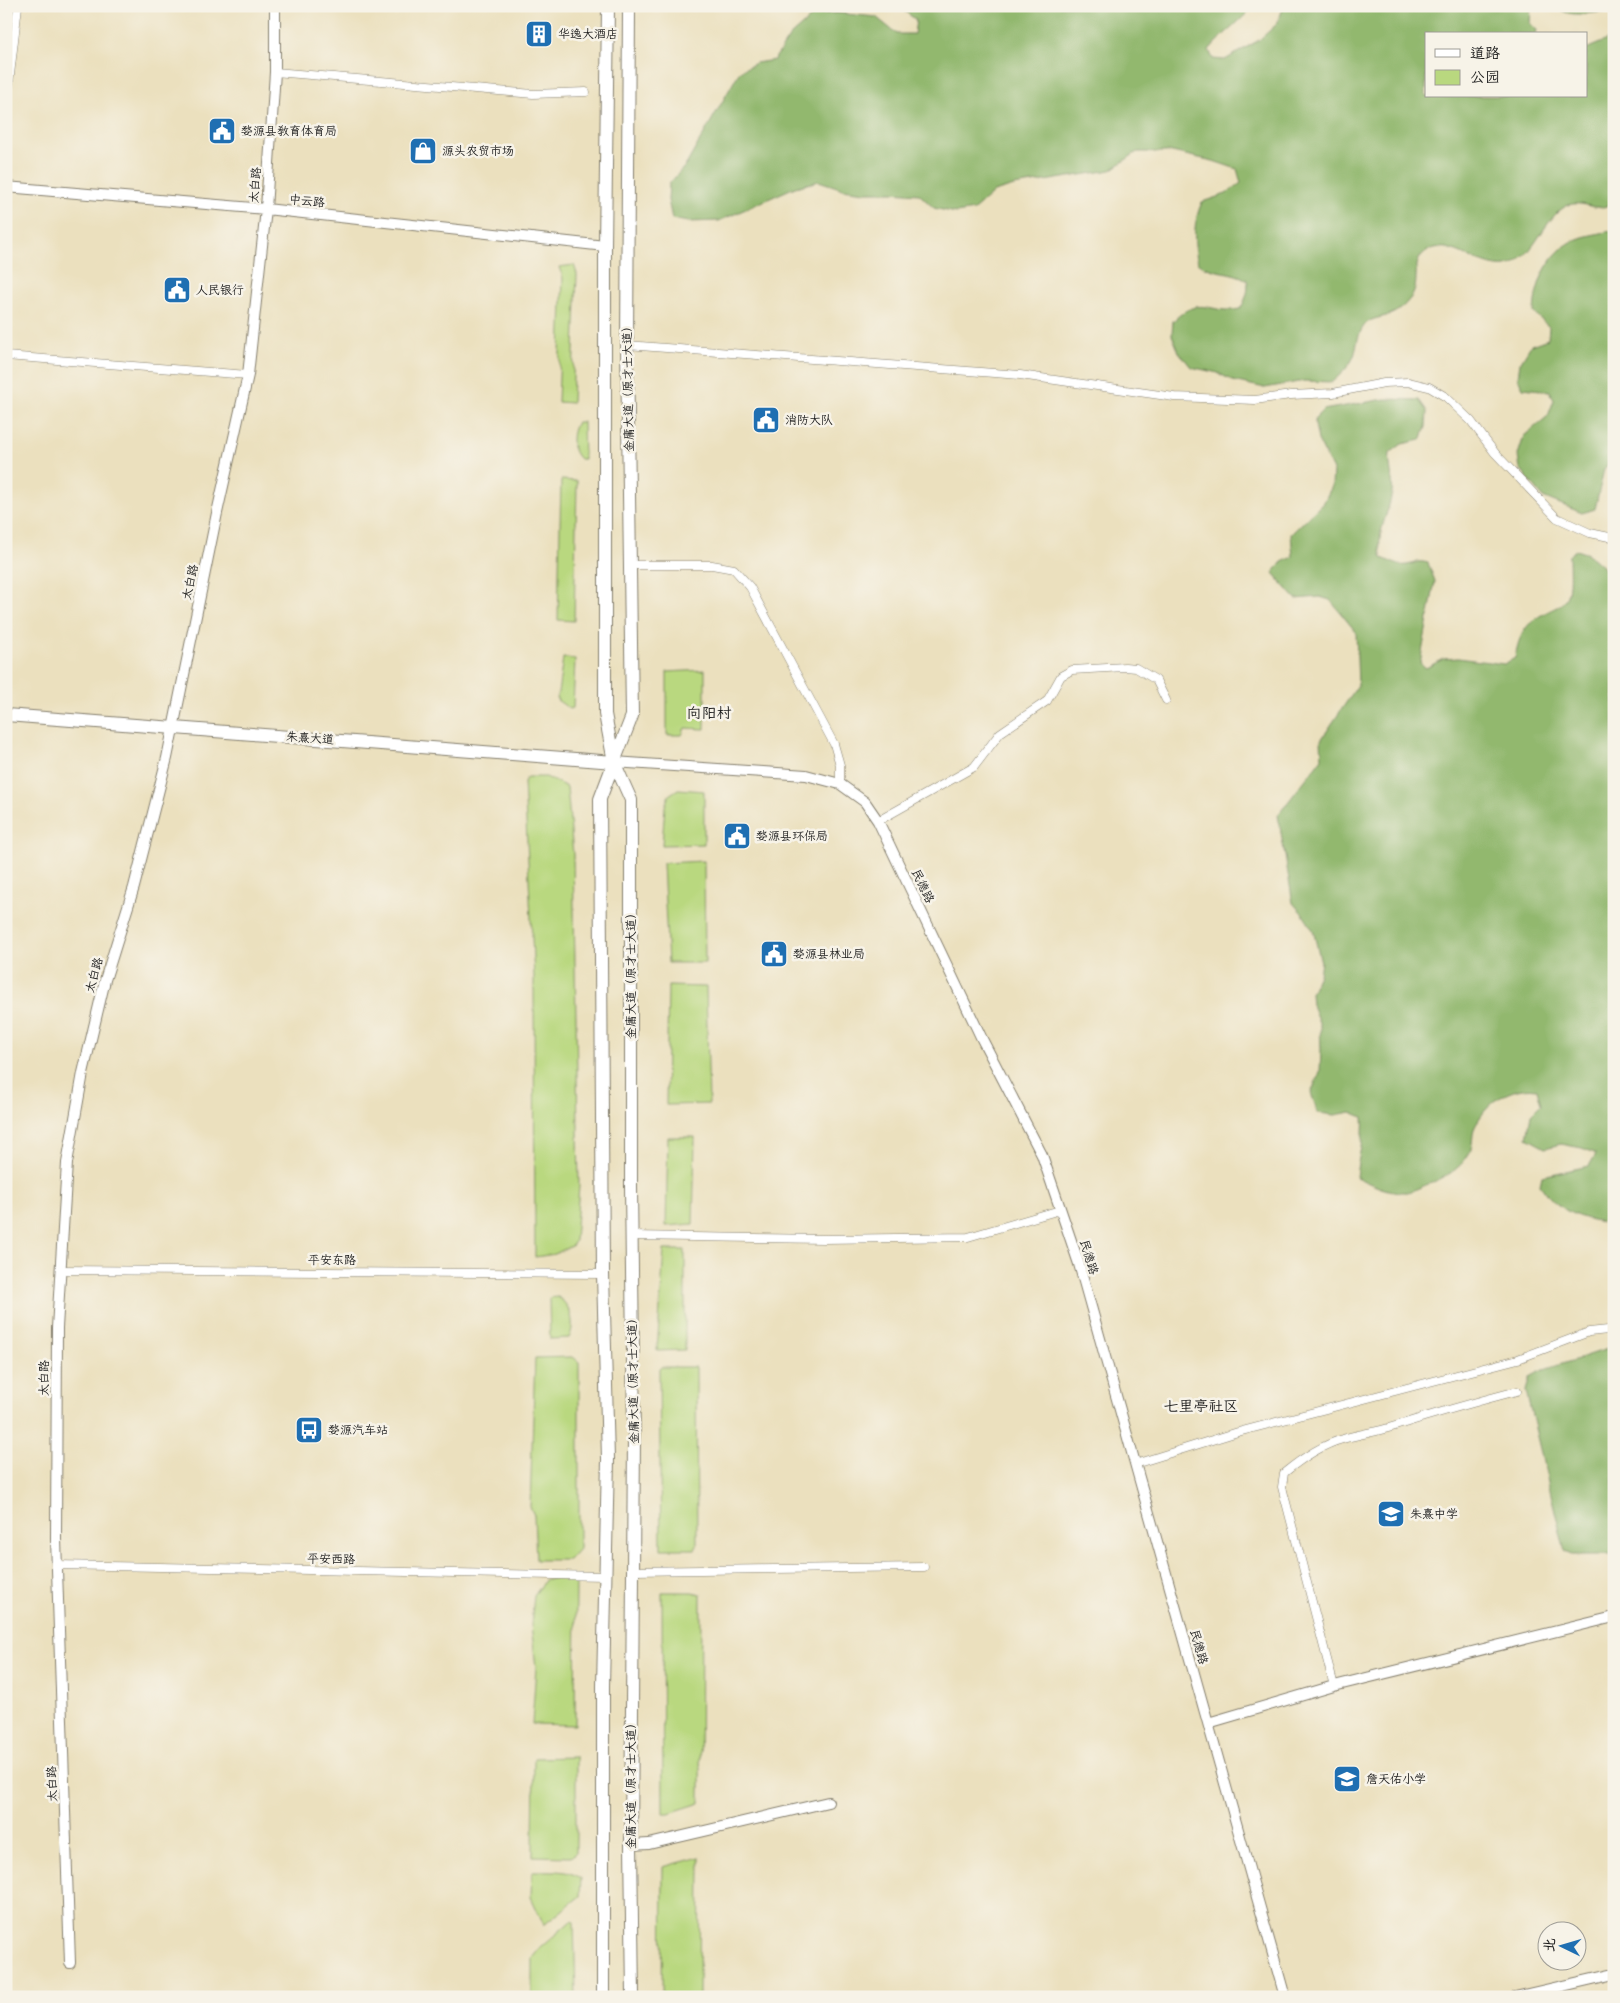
<svg xmlns="http://www.w3.org/2000/svg" width="1620" height="2003" viewBox="0 0 1620 2003" font-family="Delius,'LXGW WenKai TC',sans-serif">
	<rect width="100%" height="100%" fill="#f7f3e8"/>
	<filter id="ink" filterUnits="userSpaceOnUse"><feTurbulence type="fractalNoise" baseFrequency=".02" numOctaves="2"/><feDisplacementMap in="SourceGraphic" scale="10" xChannelSelector="R" yChannelSelector="G"/><feConvolveMatrix kernelMatrix="1 2 1 2 8 2 1 2 1" color-interpolation-filters="sRGB"/></filter>
	<filter id="wash" filterUnits="userSpaceOnUse"><feTurbulence type="fractalNoise" baseFrequency=".0096" numOctaves="4" result="noise"/><feDisplacementMap in="SourceGraphic" scale="20" xChannelSelector="R" yChannelSelector="G"/><feGaussianBlur stdDeviation="1.12" result="paint"/><feColorMatrix in="noise" values="0 0 0 0 0 0 0 0 0 0 0 0 0 0 0 0 0 1.4 0 .05"/><feComposite in="paint" operator="in"/></filter>
	<g filter="url(#wash)">
		<rect width="100%" height="100%" fill="#ebe0be"/>
		<!-- green -->
		<path fill="#b9d87f" stroke="#6a7a4e" d="M574,265l3,9 -5,129 -14,-1 5,-124 -4,-11z
			M577,422h6l1,37h-4c-10,-10 -10,-25 -3,-37z
			M561,480l16,1 -3,140 -16,-1z
			M563,658l12,1 -2,49 -3,1 -13,-9z
			M705,670v59l-20,-1 -3,7h-15v-63z
			M527,777h19l21,10 6,67 6,332 -4,54 -2,5 -18,9 -20,3 -1,-280 -10,-195z
			M678,789l26,2v53l-42,1 3,-39 4,-11z
			M704,861l1,102h-37l-5,-100z
			M668,986l38,1 3,117 -43,1z
			M668,1137h27l-2,87 -27,2z
			M664,1250h21v100l-28,1z
			M558,1297c13,9 18,27 11,41l-19,1 -1,-41z
			M573,1357l6,5v187l-10,11h-33l-2,-45 -4,-8 5,-149z
			M661,1367h35l1,179 -2,3h-34l-2,-180z
			M571,1578l5,3 -1,144 -43,-1 4,-57 -5,-42 3,-29 12,-17z
			M662,1592h30l9,2 -1,209 -31,10h-6z
			M576,1757v95l-5,5 -38,-1 1,-98z
			M700,1857l-1,140h-37l1,-130z
			M532,1871c17,0 35,-2 49,7l-1,18 -36,29 -13,-28z
			M571,1921l3,1 2,75h-44v-39l8,-10z"/>
		<!-- forest -->
		<path fill="#92b86e" stroke="#576a45" d="M898,6h355c-13,17 -31,28 -44,44l4,9 12,1 34,-20 18,-16 7,-18h247l-1,18 7,6 -1,4h-110v62h160v-47l28,-12v165c-3,2 -7,4 -11,5 -14,2 -26,-9 -40,1 -21,14 -31,54 -57,58 -27,4 -59,-32 -82,-13 -13,11 -4,30 -12,43 -8,11 -16,18 -30,21 -4,1 -10,2 -14,5 -11,9 -10,21 -14,34 -4,10 -14,19 -22,26l-28,-1 -39,7 -32,-7 -15,-8 -27,-6 -12,-15 -7,-17 1,-14c29,-28 36,-6 67,-12 5,-8 10,-19 7,-29 -15,-10 -35,-6 -49,-17 -5,-21 -5,-41 4,-61l24,-8 15,-11 -4,-14 -24,-8 -41,-9h-35l-26,18 -97,16 -20,6 -20,18 -18,3 -22,-5 -15,-14 -26,-2h-28l-22,-3 -24,-8 -24,6 -76,34 -31,1 -16,-3 -4,-19 1,-16 17,-19 54,-94 16,-8 18,-3 16,-24 25,-22 22,-1 39,4 21,17h17l2,-14z
			M1556,6h58v6c-19,-2 -44,9 -58,-6z
			M1614,230v227l-10,12 -9,40 -13,4 -39,-16 -23,-28 -2,-14 6,-19 24,-20 6,-16 -4,-9 -27,-3 -5,-10 2,-15 11,-18 17,-6 1,-12 -15,-14c1,-31 16,-66 49,-76 10,-3 21,-4 31,-7z
			M1385,399l34,1 8,11 -1,16 -5,13 -19,4 -12,9c-2,13 4,26 2,39 -3,22 -18,44 -10,66 8,3 17,9 25,7 11,-2 9,-5 21,-2l7,18 -15,82 6,5 17,-9 15,-1 46,6 11,-6c4,-23 10,-35 32,-46 7,-4 15,-6 19,-14 5,-9 3,-32 3,-43l7,-5 12,4 18,16 8,2v652c-33,-5 -54,-10 -74,-39l2,-9 47,-10 7,-12 -14,-6 -21,-4 -16,4 -18,-10 4,-24 10,-10 -4,-15c-27,-4 -53,15 -63,40 -2,7 -1,16 -4,23 -11,20 -29,27 -49,35 -5,2 -12,6 -18,5 -17,0 -32,-8 -47,-15 2,-21 9,-39 7,-60l-12,-5 -16,3 -17,-2 -7,-20 9,-21 1,-22 -1,-25 -8,-20 -1,-12 8,-18 2,-13 -8,-32 -11,-17 -9,-10 -15,-88 44,-57 -1,-18 37,-55 -2,-53 -26,-32 -10,-3 -24,2 -23,-26 9,-11 11,-5 -2,-23 33,-32 8,-16 1,-16 -15,-30 -4,-21 9,-9z
			M1610,1348h4v207h-42l-7,-4 -3,-11 -36,-149 4,-14 11,-6z"/>
	</g>
	<g filter="url(#ink)">
		<g fill="none" stroke-linecap="round" stroke-linejoin="round">
			<!-- minor casing -->
			<g stroke="#847e6d" stroke-width="9">
				<path id="minor" d="M275,72l258,22 53,-2
					M6,109l12,-103
					M627,345l393,30 154,22 81,3 36,-5 42,-2 51,-10 24,-1 21,5 17,10 25,24 24,32 62,65 33,15 24,5
					M6,356l242,19
					M630,565h82l22,4 16,18 84,157 6,21v19
					M878,821l96,-54 26,-34 47,-32 14,-25 11,-6 53,-3 11,1 20,12 10,20
					M631,1236l193,3 144,-2 92,-27
					M60,1270l543,4
					M1135,1464l103,-32 280,-73 71,-27 19,-2 6,2
					M57,1565l548,11
					M633,1571l291,-4
					M1334,1686l-52,-199 2,-14c17,-14 37,-28 59,-34 16,-5 33,-7 49,-12 41,-13 83,-25 125,-36"/>
			</g>
			<!-- tertiary casing -->
			<g stroke="#847e6d" stroke-width="12">
				<path id="tertiary" d="M6,187l260,22 339,37
					M614,762l192,13 34,9 25,18 13,19 104,218 60,116 37,109 206,733
					M1208,1723l126,-37 280,-69
					M631,1845l18,-1 179,-42
					M70,1963l-14,-424 1,-211 10,-165 16,-90 22,-93 29,-93 33,-129 50,-245 31,-138 18,-166 9,-137v-66
					M1515,1997l99,-23"/>
			</g>
			<!-- primary casing -->
			<g stroke="#847e6d" stroke-width="14">
				<path id="primary" d="M629,6l-2,339 5,371 -18,46 17,38v387l3,251 -3,407 2,152
					M6,715l608,47
					M603,1997v-311l5,-227 -5,-185 -3,-475 14,-37 -9,-48v-468l3,-240"/>
			</g>
			<!-- minor -->
			<use href="#minor" stroke="#fff" stroke-width="8"/>
			<!-- tertiary -->
			<use href="#tertiary" stroke="#fff" stroke-width="10"/>
			<!-- primary -->
			<use href="#primary" stroke="#fff" stroke-width="12"/>
		</g>
	</g>
	<!-- icons -->
	<defs>
		<g id="building-square" transform="scale(1.4375)"><rect x="-9" y="-9" width="18" height="18" rx="4" fill="#1f6fb2" stroke="#f7f3e8"/><path d="M-4-6H4V6H1V3H-1V6H-4ZM-2.5-4.3h1.7v1.8h-1.7ZM.8-4.3h1.7v1.8H.8ZM-2.5-1h1.7V.8h-1.7ZM.8-1h1.7V.8H.8Z" fill="#fff"/></g>
		<g id="civic-square" transform="scale(1.4375)"><rect x="-9" y="-9" width="18" height="18" rx="4" fill="#1f6fb2" stroke="#f7f3e8"/><path d="M-.6-6.5H3V-4.5H.6V-3L4-1V1h2V6H-6V1h2V-1L-.6-3ZM-1.2 2.5V6h2.4V2.5Z" fill="#fff"/></g>
		<g id="shop-square" transform="scale(1.4375)"><rect x="-9" y="-9" width="18" height="18" rx="4" fill="#1f6fb2" stroke="#f7f3e8"/><path d="M-5-2.5h2.3a2.7 3.5 0 0 1 5.4 0H5L5.5 6h-11ZM-1.5-2.5h3a1.5 2.3 0 0 0-3 0Z" fill="#fff"/></g>
		<g id="bus-square" transform="scale(1.4375)"><rect x="-9" y="-9" width="18" height="18" rx="4" fill="#1f6fb2" stroke="#f7f3e8"/><path d="M-5-6H5V4H4V6H2V4H-2V6H-4V4H-5ZM-3.5-4V0h7V-4ZM-3.5 1.2v1.5H-2V1.2ZM2 1.2v1.5H3.5V1.2Z" fill="#fff"/></g>
		<g id="school-square" transform="scale(1.4375)"><rect x="-9" y="-9" width="18" height="18" rx="4" fill="#1f6fb2" stroke="#f7f3e8"/><path d="M0-5L7-2L0 1L-7-2ZM-4 1L0 2.5L4 1V4Q0 6-4 4Z" fill="#fff"/></g>
	</defs>
	<g fill-rule="evenodd">
		<use href="#building-square" x="539" y="34"/>
		<use href="#civic-square" x="222" y="131"/>
		<use href="#shop-square" x="423" y="151"/>
		<use href="#civic-square" x="177" y="290"/>
		<use href="#civic-square" x="766" y="420"/>
		<use href="#civic-square" x="737" y="836"/>
		<use href="#civic-square" x="774" y="954"/>
		<use href="#bus-square" x="309" y="1430"/>
		<use href="#school-square" x="1391" y="1514"/>
		<use href="#school-square" x="1347" y="1779"/>
	</g>
	<g text-anchor="middle" stroke-width="5" stroke-linejoin="round" paint-order="stroke">
		<!-- poi labels -->
		<g font-size="12" fill="#1c1c1c" stroke="#f7f3e8" text-anchor="start">
			<text x="558" y="38">华逸大酒店</text>
			<text x="241" y="135">婺源县教育体育局</text>
			<text x="442" y="155">源头农贸市场</text>
			<text x="196" y="294">人民银行</text>
			<text x="785" y="424">消防大队</text>
			<text x="756" y="840">婺源县环保局</text>
			<text x="793" y="958">婺源县林业局</text>
			<text x="328" y="1434">婺源汽车站</text>
			<text x="1410" y="1518">朱熹中学</text>
			<text x="1366" y="1783">詹天佑小学</text>
		</g>
		<!-- street labels -->
		<g font-size="12" fill="#1c1c1c" stroke="#f7f3e8">
			<text transform="translate(255 185) rotate(-86)" y="4">太白路</text>
			<text transform="translate(307 201) rotate(6)" y="4">中云路</text>
			<text transform="translate(628 386) rotate(-91)" y="4">金庸大道（原才士大道）</text>
			<text transform="translate(190 582) rotate(-78)" y="4">太白路</text>
			<text transform="translate(310 738) rotate(4)" y="4">朱熹大道</text>
			<text transform="translate(923 886) rotate(64)" y="4">民德路</text>
			<text transform="translate(631 973) rotate(-90)" y="4">金庸大道（原才士大道）</text>
			<text transform="translate(94 975) rotate(-75)" y="4">太白路</text>
			<text transform="translate(1089 1257) rotate(73)" y="4">民德路</text>
			<text x="332" y="1264">平安东路</text>
			<text transform="translate(44 1378) rotate(-90)" y="4">太白路</text>
			<text transform="translate(633 1378) rotate(-91)" y="4">金庸大道（原才士大道）</text>
			<text transform="translate(331 1559) rotate(1)" y="4">平安西路</text>
			<text transform="translate(1199 1647) rotate(74)" y="4">民德路</text>
			<text transform="translate(631 1783) rotate(-90)" y="4">金庸大道（原才士大道）</text>
			<text transform="translate(52 1784) rotate(-92)" y="4">太白路</text>
		</g>
		<!-- quarter labels -->
		<g font-size="15" fill="#1c1c1c" stroke="#f7f3e8">
			<text x="709" y="718">向阳村</text>
			<text x="1201" y="1411">七里亭社区</text>
		</g>
	</g>
	<!-- margin -->
	<rect width="1620" height="2003" fill="none" stroke="#f7f3e8" stroke-width="25"/>
	<!-- legend -->
	<rect x="1425" y="32" width="162" height="65" fill="#f7f3e8" stroke="#9f9d96"/>
	<rect x="1435" y="49" width="25" height="8" fill="#ffffff" stroke="#9f9d96"/>
	<text x="1470" y="58" font-size="15" fill="#1c1c1c">道路</text>
	<rect x="1435" y="70" width="25" height="15" fill="#b9d87f" stroke="#9f9d96"/>
	<text x="1470" y="82" font-size="15" fill="#1c1c1c">公园</text>
	<!-- north arrow -->
	<g transform="translate(1562 1946) rotate(275)"><circle r="24" fill="#f7f3e8" stroke="#9f9d96"/>
	<path d="M0-4L9 19L0 12L-9 19Z" fill="#1f6fb2"/>
	<text y="-8" font-size="14" font-weight="bold" text-anchor="middle" fill="#1c1c1c">北</text>
	</g>
</svg>
